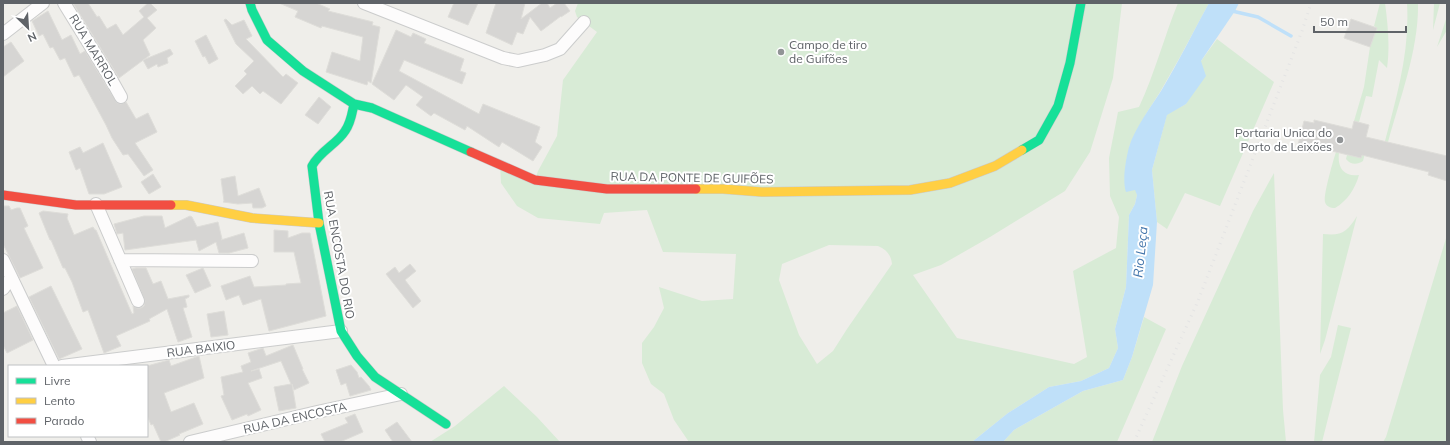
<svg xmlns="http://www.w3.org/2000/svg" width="1450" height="445" viewBox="0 0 1450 445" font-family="Mulish,sans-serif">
	<rect width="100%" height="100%" fill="#efeeea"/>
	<!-- green -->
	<path fill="#d8ebd6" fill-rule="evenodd" d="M578,3h544l-9,75 -23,74 -25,39 -75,46 -49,28 -28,10 44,63 117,26 13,-7 -14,-86 43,-23 3,-31 -9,-21 -1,-38 9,-46 21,-5c16,-34 25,-70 39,-104h31l-29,54 -20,35 -14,22 -17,33 8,48 -2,9 -6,11 -3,72 -11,42 3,19 -9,20 -28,13 -32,6 -41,26 -36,29h-283l-15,-22 -10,-26 -13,-10 -9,-21v-20l12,-16 10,-19 -5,-21 43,14 31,-2 3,-45 -73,-2 -16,-42 -43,3 -4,11 -62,-6 -21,-12 -16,-23 -1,-19 35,15 3,-8 19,-35 6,-56 34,-48 -20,-15 -2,-6zM829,245l49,1c9,4 13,9 14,18l-45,65 -14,22 -16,13 -18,-29 -20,-55 3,-16z
		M1380,3h5c3,22 5,44 2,65l-8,-8 -7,37 -6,-1 -7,26 -5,-1 10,-34 6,-40 7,-19 -3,-2z
		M1407,3h11c1,46 -18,95 -30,139l-3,-1c12,-46 25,-90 22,-138z
		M1434,3h6l-7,27z
		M1447,16v14l-10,17z
		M1217,39l57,43 -54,124 -35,-13 -18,36 -10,-7 -5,-52 15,-56 19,-10 15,-43z
		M1364,144l3,1 -4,16c-6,4 -12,4 -17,-2l1,-4 14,3z
		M1336,152l3,1c-2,15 5,24 20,22 -4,14 -12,26 -24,33 -5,0 -9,-2 -10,-6 -2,-6 8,-41 11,-50z
		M1274,173l9,237 3,32h-134l30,-76 71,-155z
		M1357,216l-32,124 -5,14 3,-120c19,2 24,-2 34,-18z
		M1447,235v207h-64l3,-5z
		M1144,317l22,12 -49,113h-114l11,-12 69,-39 40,-11 9,-23z
		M1338,325l13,3 -29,114h-8l6,-67 11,-18z
		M504,386l33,31 23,25h-130l25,-16z"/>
	<!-- water -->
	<path fill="#bfe0f9" d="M1209,3h30l-4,8 -34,50 5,15 -20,28 -19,11 -15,55 5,52 -4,63 -21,72 -9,23 -40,11 -69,39 -11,12h-31l36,-29 41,-26 32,-6 28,-13 9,-20 -3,-19 11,-42 3,-72 6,-11 2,-9 -2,-5 -9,2c-4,-12 0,-33 3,-45 6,-19 21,-39 32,-56 17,-28 32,-59 48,-88z"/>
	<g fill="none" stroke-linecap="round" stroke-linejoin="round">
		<!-- stream -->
		<path stroke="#bfe0f9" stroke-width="3.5" d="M1232,11l26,6 33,19"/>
	</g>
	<!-- building -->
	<path fill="#d6d5d3" stroke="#deddd9" d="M73,3h15l9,14 2,-1 8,13 9,-5 7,11 21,-18 -5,-6 9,-8h2l7,7 -10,8 9,10 -13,12 7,15 -31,23z
		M279,3h37l14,6 -2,2 45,11 -1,3 8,2 -9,56 -3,-2 -1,4 -41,-13 6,-20 28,9 3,-24 -41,-11 -1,2 -26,-11 3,-6z
		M454,3h24l-10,22 -20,-8z
		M496,3h29l-4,16 21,-16h5l3,5 7,-5h7l6,8 -9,6v-1l-20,15 -11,-14 -7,17 -6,-2 -5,13 -26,-12z
		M48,11l14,29 9,-5 9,19 5,-3 32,52 4,1 5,-2 10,17 12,-6 9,19 -22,11 18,27 -9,6 -16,-22 -5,1 -11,-17 -6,-13 -27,-50 -5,2 -9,-19 -5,2 -7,-13 -3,1 -7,-14 -4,2 -7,-15z
		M226,19l6,6 12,-5 8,16 -6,3 37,38 3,-3 12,9 -17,21 -18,-13 -3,3 -8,-8 -9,8 -8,-8 12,-12 -3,-3 10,-10 -18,-17 -12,-24z
		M1351,19l26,9 -7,19 -26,-9z
		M396,30l15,7 2,-4 13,6 -2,4 40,16 -4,12 6,2 -4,11 -58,-24 -5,11 80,43 4,-10 57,23 -5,15 7,5 -9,14 -31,-19 -3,5 -32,-21 -2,4 -31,-17 -3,3 -15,-11 7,-8 -17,-12 -12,15 -22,-16z
		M206,35l12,24 -9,5 -4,-8 -2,1 -8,-16z
		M11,42l13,19 -21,16v-30z
		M170,49l3,5 -6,4 1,5 -10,4 -1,-3 -9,5 -5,-9z
		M319,97l12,10 -13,17 -13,-9z
		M1314,120l38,9 2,-8 15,4 -3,12 81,19v25l-19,-6 1,-3 -67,-17 -1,3 -46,-11 -2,6 -16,-4 7,-28 10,2z
		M103,143l19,44 -18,7h-15l-9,-26 -4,2 -7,-18 11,-5 3,6z
		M153,174l8,13 -12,7 -8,-12z
		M235,176l3,20 21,-8 7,18 -4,2h-9l-1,-5 -14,1 -15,-2 1,-1 -3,-22z
		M3,206h6l2,4 6,-2h3l8,18 -4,2 19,40 -23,10 -17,-34z
		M43,211l25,3 -1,4 7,17 19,-8 2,3h1l36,84 2,-1 -1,-7 4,2h4l3,-2 1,-5 -13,-32 4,-1h10l7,16 8,-3 7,18 21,-4v2l-4,2 2,8 -4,1 9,29 -14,5 -11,-33 -18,10 1,2 -34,15 5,10 -17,7 -16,-43 -5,2 -11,-30 -7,-14h-2l-12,-28h-1l-11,-27z
		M144,216h18l3,12 25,-12 2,1 5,10 21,-5 4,17 -1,1 23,-7 4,15 -19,5h-10l-3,-11 -17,9 -3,-11 -71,10 -2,-17 -6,1 -3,-10z
		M274,230l14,1v7l14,-5h8l16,83 -57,15 -8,-32 -18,6 -4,-10 -13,5 -5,-14 29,-10 4,11 32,-2v-1l15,-1 -7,-31h-20z
		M410,264l6,7 -11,9 16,21 -8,7 -27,-34 9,-7 4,6z
		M203,268l8,18 -16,7 -9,-18z
		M51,286l31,63 -23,10 -30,-62z
		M17,306l16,34 -26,13 -4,-8v-32z
		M224,311l4,24 -17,2 -4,-23z
		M293,345l10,24h-1l7,14 -15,7 -2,-6 4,24 -17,3 -5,-24 17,-3 -10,-23 -30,10 8,-2 3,9 -14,5 13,27 -13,6 -1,-2 -15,6 -11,-24 3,-1 -3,-18 22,-5 -2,-6 10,-4 -3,-9 15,-5 3,8z
		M199,356l5,22 -40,15 7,19 23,-9 9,21 -24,10 1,1 -16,7h-3l-8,-18 -2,1 -4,-10v-49l22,-6 2,6z
		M351,365l6,7 2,6 2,-1 8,9 2,4 -21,6 -4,-13 -5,2 -5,-15z
		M355,414l8,18 -23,10h-15l-4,-8 27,-11 -3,-5z
		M397,422l15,20h-19l-8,-12z"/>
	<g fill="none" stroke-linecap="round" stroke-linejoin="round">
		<!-- street casing -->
		<g stroke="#cbcccc" stroke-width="14">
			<path id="street" d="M64,3l48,78 9,16
				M364,3l139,55 15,3 27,-6 15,-6 24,-27
				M3,34l40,-31
				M96,204l42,97
				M3,260l51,106
				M120,260l132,1
				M3,289l8,-11
				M62,366l279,-35
				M87,436l3,6
				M190,442l127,-30 84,-18"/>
		</g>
		<!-- fast casing -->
		<g stroke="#cacacb" stroke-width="10">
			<path id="fast" d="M250,3l2,7 15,30 36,31 51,33 18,4 99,44
				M354,104c-2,9 -3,19 -9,27 -8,13 -25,20 -33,35l7,57 22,108 16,25 18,21 71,47
				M1022,150l17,-10 19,-34 12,-43 11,-60"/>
		</g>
		<!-- slow casing -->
		<g stroke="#cacacb" stroke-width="10">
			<path id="slow" d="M696,189h27l39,3 148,-2 40,-7 45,-17 27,-16
				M171,205h15l66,13 67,5"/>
		</g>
		<!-- jam casing -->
		<g stroke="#cacacb" stroke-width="10">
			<path id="jam" d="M471,152l64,28 72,9h89
				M3,195l73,10h95"/>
		</g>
		<!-- street -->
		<use href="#street" stroke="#fdfcfc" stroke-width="12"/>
		<!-- fast -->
		<use href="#fast" stroke="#16e098" stroke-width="9"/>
		<!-- slow -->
		<use href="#slow" stroke="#ffcf43" stroke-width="9"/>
		<!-- jam -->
		<use href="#jam" stroke="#f24e42" stroke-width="9"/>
		<!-- rail -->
		<path stroke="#e4e4e4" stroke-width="3" stroke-dasharray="1 5" stroke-linecap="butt" d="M1134,442l64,-141 104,-270 9,-28"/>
	</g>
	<!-- markers -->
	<g fill="#919496" stroke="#fff" stroke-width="1.5">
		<circle cx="781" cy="52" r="4"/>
		<circle cx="1340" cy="140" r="4"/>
	</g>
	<g text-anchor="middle" stroke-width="4" stroke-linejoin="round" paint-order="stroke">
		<!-- poi labels -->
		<g font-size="12" fill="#5f6368" stroke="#fff" text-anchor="start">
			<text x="789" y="49">Campo de tiro<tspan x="789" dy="14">de Guifões</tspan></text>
			<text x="1332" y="137" text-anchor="end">Portaria Unica do<tspan x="1332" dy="14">Porto de Leixões</tspan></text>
		</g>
		<!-- street labels -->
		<g font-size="12" fill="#5f6368" stroke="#fff">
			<text transform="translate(93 50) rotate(59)" y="4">RUA MARROL</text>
			<text transform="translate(692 178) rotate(1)" y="4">RUA DA PONTE DE GUIFÕES</text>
			<text transform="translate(339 255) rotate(80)" y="4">RUA ENCOSTA DO RIO</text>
			<text transform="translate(201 349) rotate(-7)" y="4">RUA BAIXIO</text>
			<text transform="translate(295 418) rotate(-13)" y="4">RUA DA ENCOSTA</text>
		</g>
		<!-- water labels -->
		<g font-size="13" font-style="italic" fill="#4174aa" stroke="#fff">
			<text transform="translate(1140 252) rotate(-84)" y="5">Rio Leça</text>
		</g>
	</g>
	<!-- border -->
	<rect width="1450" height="445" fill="none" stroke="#5f6368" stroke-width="8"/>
	<!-- legend -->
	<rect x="8" y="365" width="140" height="72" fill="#ffffff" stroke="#bfc1c3"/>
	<rect x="16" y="378" width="20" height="6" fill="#16e098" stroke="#bfc1c3"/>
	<text x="44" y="385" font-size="12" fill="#5f6368">Livre</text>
	<rect x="16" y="398" width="20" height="6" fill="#ffcf43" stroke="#bfc1c3"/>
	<text x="44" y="405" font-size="12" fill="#5f6368">Lento</text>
	<rect x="16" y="418" width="20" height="6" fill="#f24e42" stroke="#bfc1c3"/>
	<text x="44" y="425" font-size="12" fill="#5f6368">Parado</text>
	<!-- north arrow -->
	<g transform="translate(28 28) rotate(155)" stroke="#ffffff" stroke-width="3" paint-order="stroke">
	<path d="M0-3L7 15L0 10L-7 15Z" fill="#5f6368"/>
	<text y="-6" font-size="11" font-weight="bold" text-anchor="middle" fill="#5f6368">N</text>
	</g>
	<!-- scale -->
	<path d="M1314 26v6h92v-6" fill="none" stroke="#5f6368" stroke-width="2"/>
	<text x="1320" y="26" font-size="12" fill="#5f6368" stroke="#ffffff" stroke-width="3" paint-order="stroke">50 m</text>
</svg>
